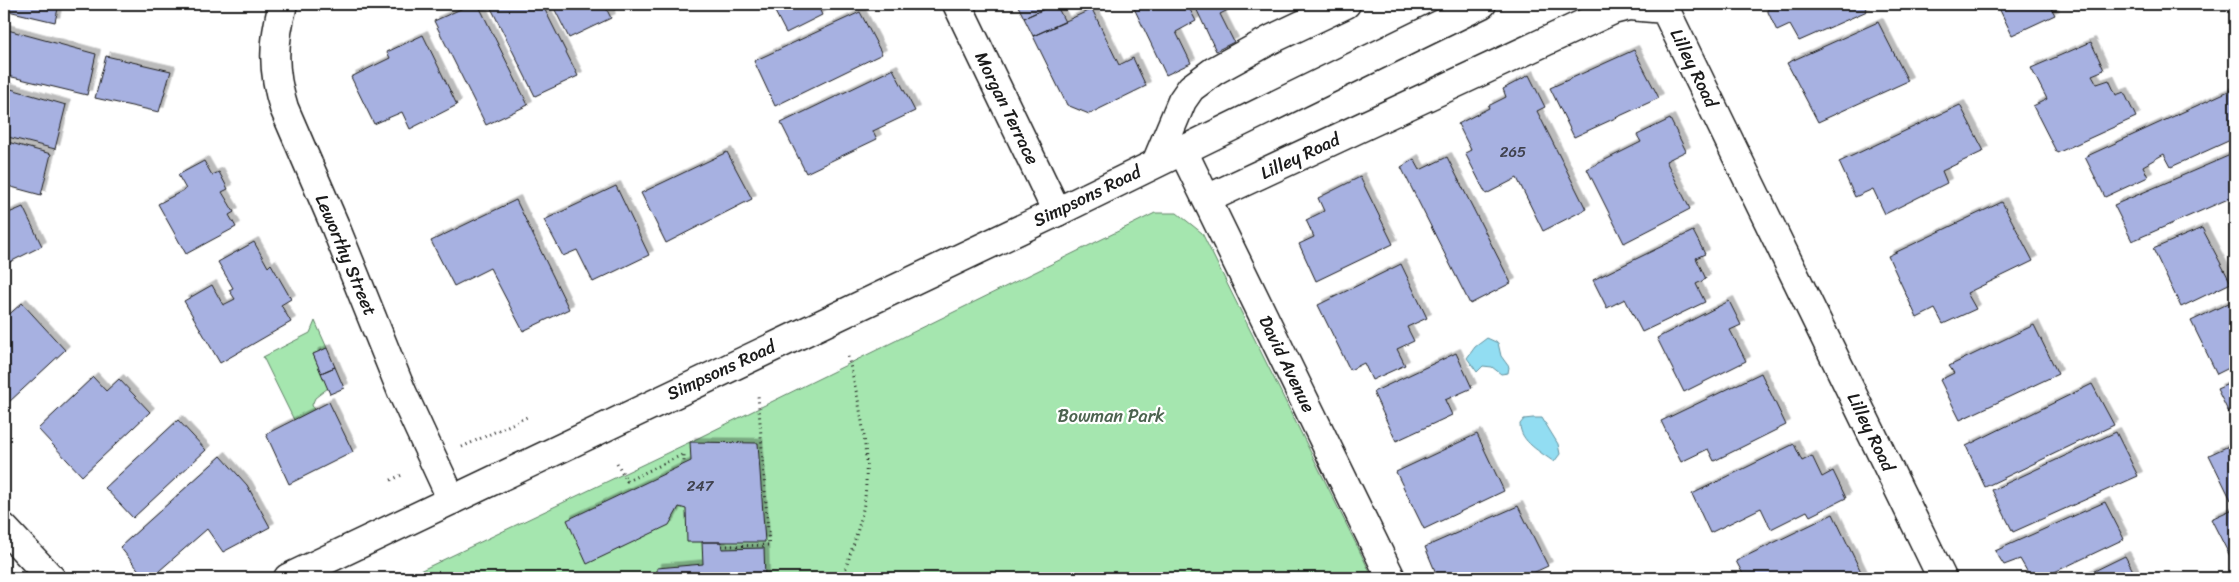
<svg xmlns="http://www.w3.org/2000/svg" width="2239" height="582" viewBox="0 0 2239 582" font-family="Sriracha,sans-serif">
	<defs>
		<filter id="shadow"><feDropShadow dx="4.5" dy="-4.5" stdDeviation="0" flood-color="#0004"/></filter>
	</defs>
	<rect width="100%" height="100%" fill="#fff"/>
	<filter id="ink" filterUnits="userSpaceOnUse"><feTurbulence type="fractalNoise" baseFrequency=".02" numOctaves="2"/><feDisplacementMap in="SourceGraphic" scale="10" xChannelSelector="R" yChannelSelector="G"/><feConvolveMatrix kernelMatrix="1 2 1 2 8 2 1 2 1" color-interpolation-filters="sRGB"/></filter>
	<g filter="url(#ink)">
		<!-- green -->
		<path fill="#a5e6af" stroke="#608166" d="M1155,213h22l25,20 171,345h-968l285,-136z
			M315,321l12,27 -14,6 15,34 -13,10 -3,7 2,5 -20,10 -31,-63 47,-24z"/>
		<!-- water -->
		<path fill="#92ddf2" stroke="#63909c" d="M1487,338l11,5 3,13 8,11 -1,6 -7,1 -9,-7 -9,-1 -6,6 -10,-14 8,-11z
			M1533,418h9l16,26 2,10 -6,8c-13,-10 -34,-20 -34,-38l4,-5z"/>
		<!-- building -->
		<path fill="#a7b1e1" stroke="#1c1c1c" filter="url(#shadow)" d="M4,4h55l-4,18 -51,-12z
			M472,4h6l50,101 -42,20 -52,-104z
			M489,4h53l36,72 -43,20z
			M552,4h52l7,14 -42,20z
			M611,4h16l-13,6z
			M771,4h46l5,11 -36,18z
			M1017,4h37l-30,14z
			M1056,4l9,18 -32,14 -9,-18z
			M1132,4h55l9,17 -20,11 15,31 -25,12z
			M1194,4h46l-20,10 14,28 -18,9z
			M1734,4h12l-10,4z
			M1768,4h96l3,7 -68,30 -9,-16 -13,6 -9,-19z
			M1997,4h52l6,11 -43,20z
			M1092,9l27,56 14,-7 13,28 -57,28 -22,-9 -34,-69z
			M860,12l22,42 -107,52 -21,-45z
			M1878,22l30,59 -90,41 -31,-59z
			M4,29l92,25 -9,41 -83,-20z
			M423,35l34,70 -47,24 -8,-17 -28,12 -23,-47 39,-19 -3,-6z
			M2091,42l13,28 -12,5 5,9 12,-4 7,15 8,-3 12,25 -79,36 -24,-47 14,-7 -16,-31z
			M1634,50l25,48 -85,39 -24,-49z
			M106,56l65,15 -12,41 -64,-14z
			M893,69l22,42 -42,20 4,8 -71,34 -25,-50z
			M1529,75l16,32 -8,4 49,98 -43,22 -26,-53 -31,16 -21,-41 6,-3 -13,-26 31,-16 -1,-2 18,-9 -3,-8z
			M4,87l62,18 -11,44 -51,-13z
			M2233,89l2,5v44l-64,29 -7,-13 -21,12 5,11 -43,20 -20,-40z
			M1960,105l24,46 -42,20 5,12 -62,31 -12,-25 -18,8 -16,-35z
			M1670,119l16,32 -20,10 24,48 -66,34 -37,-74 54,-27 -4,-7z
			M4,141l47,13 -10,41 -37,-10z
			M727,152l25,47 -86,44 -25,-50z
			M2235,153v43l-103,45 -18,-36z
			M1447,157l64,126 -41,21 -69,-137 13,-8 6,11z
			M204,161l8,14 7,-3 9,17 -6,3 12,20 -5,3 7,12 -50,27 -28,-50 28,-15 -8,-14z
			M1360,177l33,67 -77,37 -17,-37 15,-7 -8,-17 18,-9 -6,-13z
			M616,186l33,69 -56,27 -16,-32 -14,6 -19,-36z
			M516,200l53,109 -46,22 -33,-63 -36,18 -23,-45z
			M2002,202l31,59 -66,32 9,16 -33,15 -8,-15 -18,9 -29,-62z
			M23,207l19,39 -38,19v-50z
			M2202,228l29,55 -50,24 -28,-58z
			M1693,231l12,23 -9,4 10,21 -10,5 9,18 -63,30 -17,-33 -18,9 -14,-28z
			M254,242l14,25 3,-3 20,35 -10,6 10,17 -71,41 -36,-62 28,-16 11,20 12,-6 -6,-9 4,-2 -15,-26z
			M1401,264l26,54 -20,9 7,14 -17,8 8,16 -33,15 -8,-17 -14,7 -32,-65z
			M2235,300v65l-18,9 -26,-53z
			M1729,301l12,24 -11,5 16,31 -62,31 -27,-54z
			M22,303l43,47 -57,53 -4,-5v-79z
			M2034,325l24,49 -98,46 -20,-40 14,-7 -5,-7z
			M327,348l8,19 -14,6 -8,-19z
			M1456,353l16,35 -27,12 7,15 -56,26 -23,-49z
			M335,367l9,21 -14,6 -9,-21z
			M1761,373l25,52 -72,36 -6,-12 -27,13 -20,-41z
			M93,377l13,14 13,-12 31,33 -68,64 -44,-47z
			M2235,381v44l-18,-36z
			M2092,384l22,41 -129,62 -19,-41z
			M329,402l24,50 -64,32 -23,-50z
			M178,420l28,30 -73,68 -28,-30z
			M2116,432l22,44 -125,56 -21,-42z
			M1477,434l27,57 -80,38 -28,-57z
			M690,442l68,1 7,99h-78l-1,-33 -7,-2 -10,18 -82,39 -20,-44 124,-59z
			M2235,443v55l-4,2 -22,-45z
			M1794,444l8,17 10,-5 10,21 11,-6 13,27 -36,18 -3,-5 -36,18 -10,-21 -51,25 -18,-39z
			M221,456l26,29 23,42 -47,25 -16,-23 -56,49h-6l-25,-31z
			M2105,502l19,37 -82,39h-11l-11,-19 -16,6 -9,-14z
			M1518,506l30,60 -26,12h-84l-13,-31z
			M2235,508v58l-24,-47z
			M1833,514l31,64h-119l-9,-17z
			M702,542h19l1,7 42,-1 1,30h-108v-10l46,-4z
			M2125,556l12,22h-57z"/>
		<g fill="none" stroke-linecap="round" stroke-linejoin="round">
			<!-- minor casing -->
			<g stroke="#1c1c1c" stroke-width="31">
				<path id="minor" d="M283,4c-10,38 -11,66 1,104l51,118 67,166 50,108
					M957,4l100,208
					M1182,149l209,429
					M1156,163l26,-62 9,-13 23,-17 58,-32 74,-35
					M1207,199l406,-189 16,-4 36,3 277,569
					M4,528l47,50"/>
			</g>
			<!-- major casing -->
			<g stroke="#1c1c1c" stroke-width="31">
				<path id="major" d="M288,578l769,-366 425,-208"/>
			</g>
			<!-- path -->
			<path stroke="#1c1c1c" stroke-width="3" stroke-dasharray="1 4" stroke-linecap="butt" d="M462,447l65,-30
				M617,463l10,18 57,-27v10
				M391,480l13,-6
				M722,546l47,-1 -11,-150
				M843,578c7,-25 19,-56 22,-81 5,-49 -6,-97 -18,-144"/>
			<!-- minor -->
			<use href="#minor" stroke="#fff" stroke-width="28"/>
			<!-- major -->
			<use href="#major" stroke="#fff" stroke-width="28"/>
		</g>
	</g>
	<g text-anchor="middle" stroke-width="4.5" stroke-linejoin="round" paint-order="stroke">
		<!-- number labels -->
		<g font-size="15" fill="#3f414d">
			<text x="1513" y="157">265</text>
			<text x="700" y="491">247</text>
		</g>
		<!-- street labels -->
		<g font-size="18" fill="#1c1c1c" stroke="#fff">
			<text transform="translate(1694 68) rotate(64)" y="6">Lilley Road</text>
			<text transform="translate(1007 108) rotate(64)" y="6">Morgan Terrace</text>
			<text transform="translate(1300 156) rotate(-25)" y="6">Lilley Road</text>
			<text transform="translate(1087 196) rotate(-26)" y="6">Simpsons Road</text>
			<text transform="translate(346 255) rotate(67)" y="6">Leworthy Street</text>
			<text transform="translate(1287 364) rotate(64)" y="6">David Avenue</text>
			<text transform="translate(721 370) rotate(-25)" y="6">Simpsons Road</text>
			<text transform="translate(1871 432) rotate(64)" y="6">Lilley Road</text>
		</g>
		<!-- park labels -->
		<g font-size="18" fill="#4c634f" stroke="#fff">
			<text x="1111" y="422">Bowman Park</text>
		</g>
	</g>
	<!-- margin -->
	<rect width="2239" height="582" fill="none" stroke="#fff" stroke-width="20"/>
	<rect x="10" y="10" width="2219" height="562" fill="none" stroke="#1c1c1c" stroke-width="2" filter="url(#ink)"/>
</svg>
